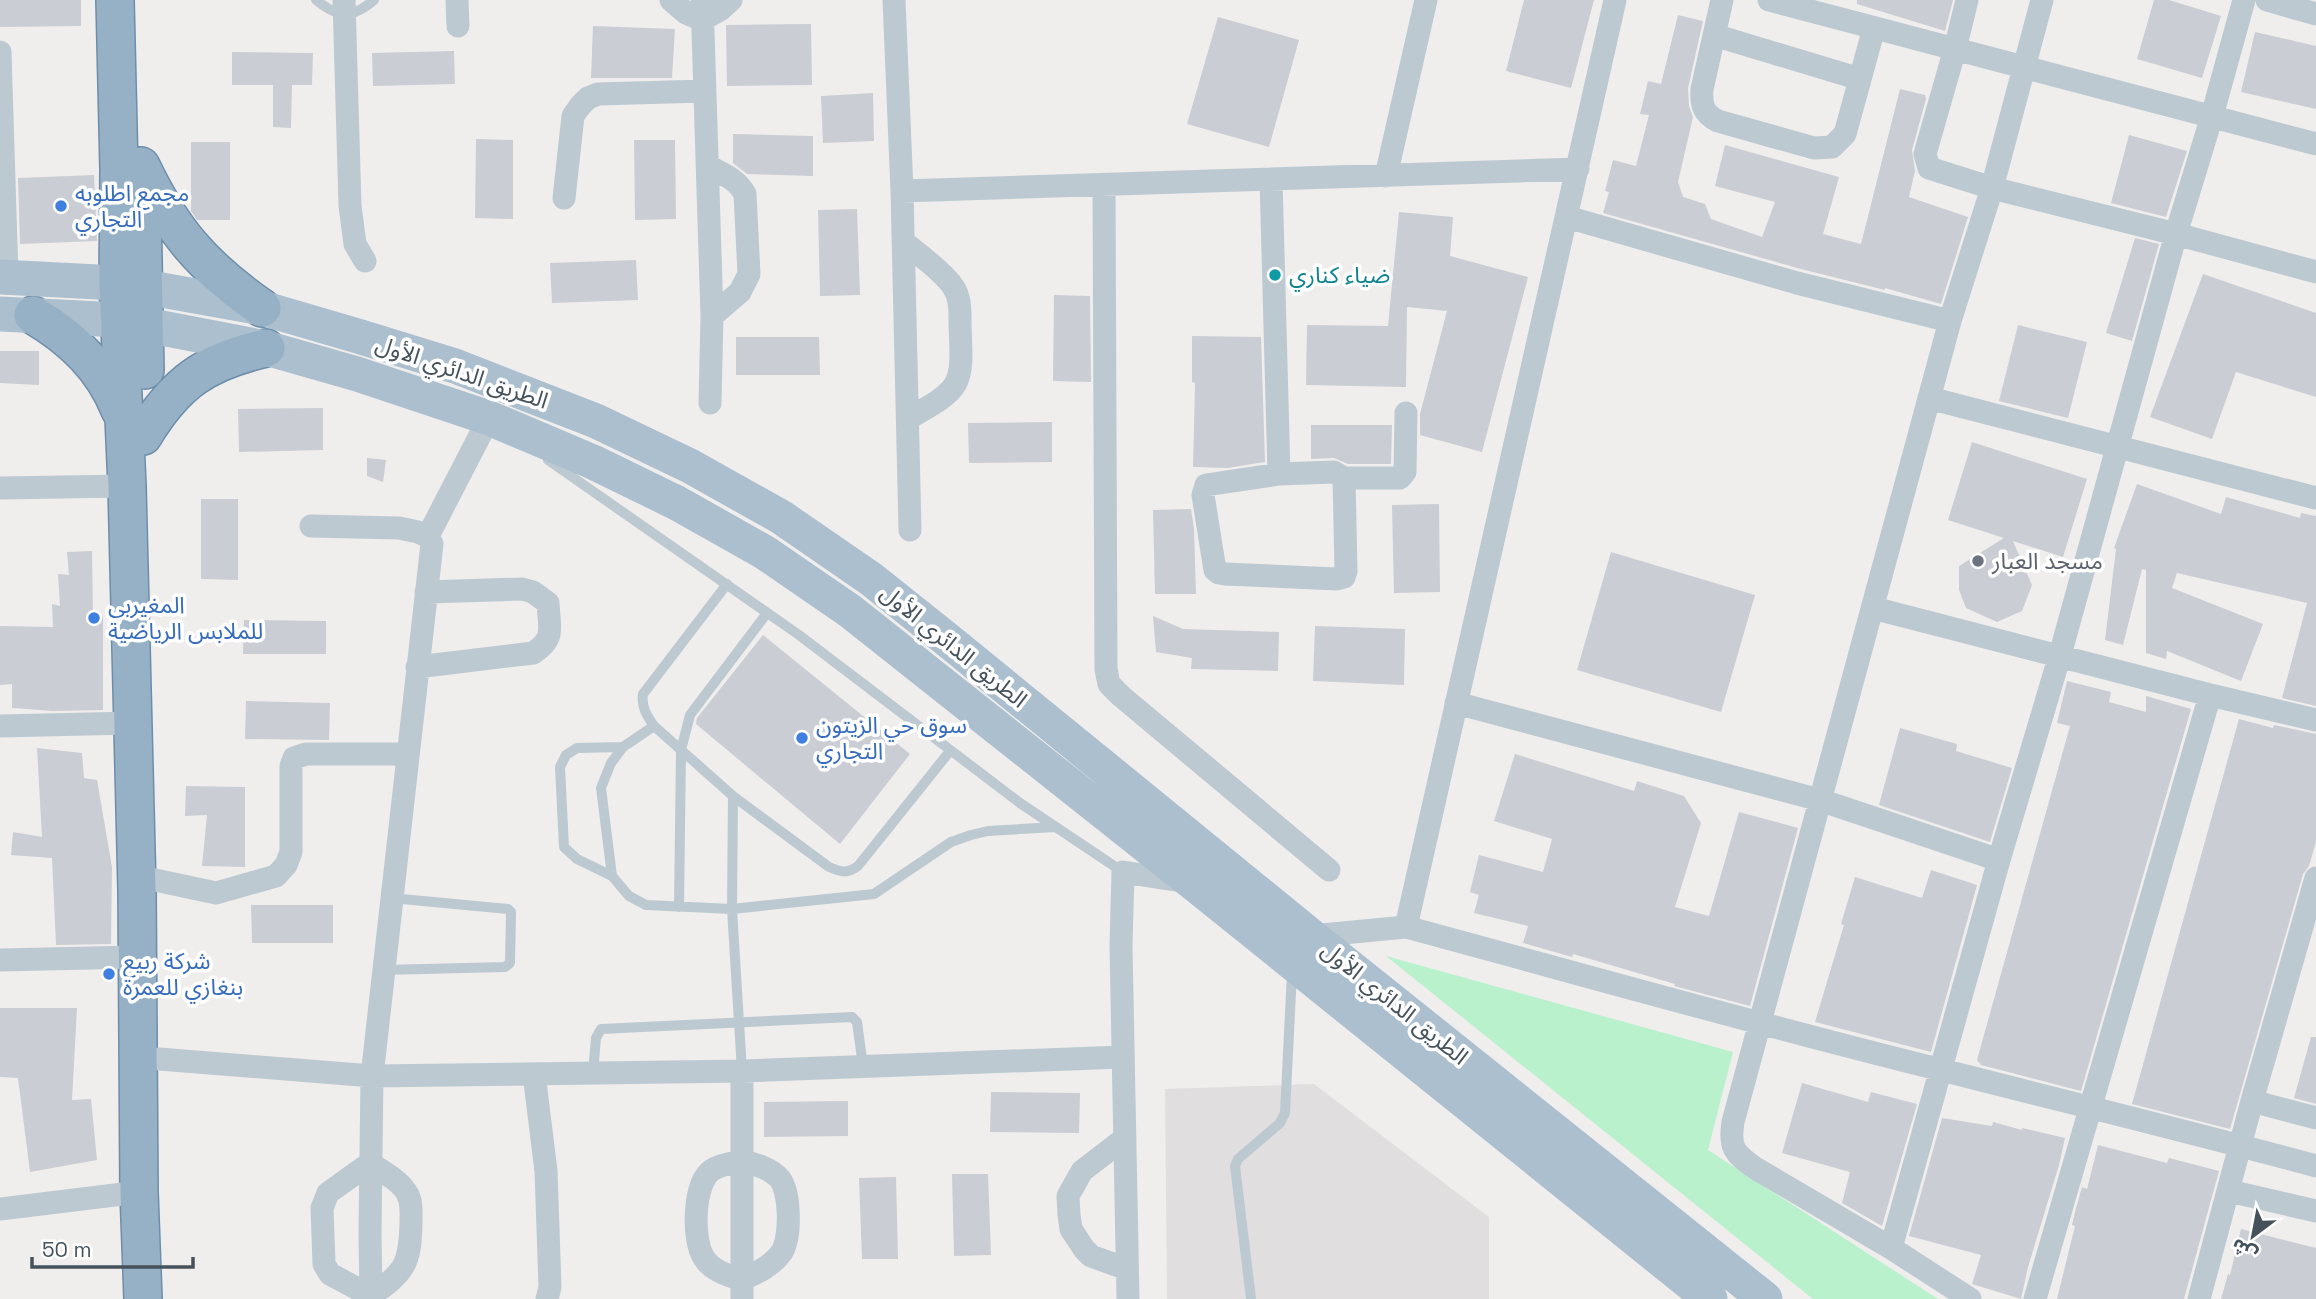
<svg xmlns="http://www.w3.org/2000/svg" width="2316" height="1299" viewBox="0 0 2316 1299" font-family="'Space Grotesk','Noto Sans Arabic',sans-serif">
	<rect width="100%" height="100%" fill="#f0eded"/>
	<!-- education -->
	<path fill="#e1dedf" d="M1314,1084l175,133v82h-322l-2,-210z"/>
	<!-- green -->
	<path fill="#b9f1cc" d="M1386,956l347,96 -25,98 230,149h-125z"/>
	<!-- building -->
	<path fill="#cacdd3" d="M0,0h81v26l-81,1z
		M1524,0h70l-23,88 -65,-17z
		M1857,0h96l-8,31 -88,-27z
		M2154,0h15l52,16 -19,62 -65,-19z
		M1678,15l25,6 -15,67 1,18 4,11 -15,65 5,15 22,7 6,15 51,18 13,-35 -60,-16 10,-41 114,32 -16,57 38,10 39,-155 25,6 1,4 -14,51 3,21 -6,26 59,20 -27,87 -56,-16v2l-84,-21 -198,-56 6,-21 -4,-1 8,-31 23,6 13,-51 -9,-1 8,-33 13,3z
		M1218,17l81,23 -30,107 -82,-23z
		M811,24l1,61 -85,1 -1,-61z
		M593,26l82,3 -3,49h-81z
		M2255,32l61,14v63l-75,-17z
		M454,51l1,33 -82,2 -1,-33z
		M232,52l81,1 -1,32h-20l-1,43 -18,-1v-42h-41z
		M873,93l1,48 -51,2 -2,-47z
		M733,134l80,2v40l-66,-2 -14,-11z
		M2129,135l58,16 -21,66 -55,-14z
		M476,139l37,1v79l-38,-1z
		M634,140h41l1,79 -41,1z
		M191,142h39v78h-33l-6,-9z
		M94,175l3,66 -77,3 -2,-66z
		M857,209l3,86 -40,1 -2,-86z
		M1399,212l54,5 -3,39 78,21 -46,175 -62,-17v-21l27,-103 -40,-4 -1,80 -100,-2 1,-60 81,1z
		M2135,238l24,6 -27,97 -26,-8z
		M636,260l2,40 -86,3 -2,-40z
		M2203,274l113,39v84l-80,-25 -24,67 -62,-22z
		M1054,295l36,1 1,86 -38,-1z
		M2018,325l69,17 -19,76 -69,-17z
		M1192,336l69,1 4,125 -38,6 -34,-1 2,-84 -3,-1z
		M736,337h83l1,38h-84z
		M0,351h39v34l-39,-2z
		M323,408v42l-84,2 -1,-43z
		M1052,422v40l-83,1 -1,-40z
		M1311,425h81l-1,39h-43l-14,-6 -23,1z
		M1972,442l115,37 -24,78 -50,-16 19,44 -10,26 -25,11 -31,-14 -7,-18v-24l45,-28 -56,-18z
		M367,458l19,2 -3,22 -16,-6z
		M2137,484l84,30 5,-17 74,21 1,-5 15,3v190l-34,-8 25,-95 -130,-30 -5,15 91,36 -22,57 -74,-30 -1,8 -20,-6v-83l-4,-1 -19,76 -18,-5 11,-91 -2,-1z
		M201,499h37v81l-37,-1z
		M1439,504l1,88 -46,1 -2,-88z
		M1191,509l3,20 2,65h-41l-2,-84z
		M92,551l1,64 10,2v93l-50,1 -41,-3v-24l-12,1v-59l53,1 -1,-23 8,2 -2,-32 11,1 -2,-23z
		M1611,552l144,43 -34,117 -144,-42z
		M1153,616l30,13 96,3 -1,39 -87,-2 1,-11 -36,-6z
		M244,620l82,1v33h-83z
		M1315,626l90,3 -1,56 -91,-4z
		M763,635l147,119 -70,90 -144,-120 1,-6z
		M2067,681l44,11 -2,10 37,10v-16l45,13 -110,382 -100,-26 -4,-5 93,-334 -13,-3z
		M246,701l84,2 -1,37 -84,-1z
		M2239,719l34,9 1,-3 42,9v108l-7,24 -6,8 -73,255 -98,-25z
		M1900,728l57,16 -1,7 56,17 -22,74 -111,-37z
		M37,748l45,5 2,25 13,2 15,87 -1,77 -55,1 -4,-87 -41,-3 2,-23 29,5z
		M1515,754l119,37 3,-10 47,15 17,27 -26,84 34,9 30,-104 59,16 -48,178 -76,-20 1,-2 -102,-30 -1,3 -49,-14 5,-17 -54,-13 5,-18 -9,-3 9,-37 64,17 9,-33 -58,-18z
		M186,786l59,1v80l-43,-1 5,-51 -22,1z
		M1931,870l46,15 -46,167 -116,-30 29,-97 -3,-1 14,-47 67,21z
		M251,905h82v38h-81z
		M0,1008h77l-5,92 19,-1 6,61 -67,12 -12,-94 -18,-1z
		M2311,1037h5v67l-22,-6z
		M1802,1083l66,19 3,-10 46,12 -35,122 -40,-23 8,-31 -68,-19z
		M991,1092l89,1 -1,40 -89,-1z
		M848,1101v35l-84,1v-35z
		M1942,1118l50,8 1,-4 29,8v-2l43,10 -6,27 -31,102 -7,32 -49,-15 9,-29 -72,-19z
		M2098,1145l69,18 2,-5 50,13 -35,128h-127l18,-73 -3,-1 3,-13 7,-25 5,2z
		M952,1174h36l3,81 -37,1z
		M896,1177l2,82h-36l-3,-81z
		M2241,1229l75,19v51h-95l7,-25 2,1z"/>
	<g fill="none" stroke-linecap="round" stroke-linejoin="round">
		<!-- trunk casing -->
		<g stroke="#6d8eab" stroke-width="40">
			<path id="trunk" d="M115,0l4,169 -1,114 9,203 10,404 2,302 4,107
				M141,166c31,65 62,101 121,142
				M142,204l3,166
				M33,315c39,23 70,52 87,95
				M143,436c33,-54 62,-74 123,-88"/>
		</g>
		<!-- service -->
		<path stroke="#bdc9d1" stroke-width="10" d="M316,0c22,18 36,19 58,0
			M548,460l251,175 221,168 103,69
			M727,584l-84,110c-2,13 4,22 11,32l79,70 96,71c12,5 18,7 29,-1l92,-115
			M654,726l-31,21 -12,16 -10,25 11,88 17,20 17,9 86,4 142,-15 77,-52 20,-7 17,-4 68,-4
			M733,796l-1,113 10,162
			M612,876l-35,-17 -13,-12 -4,-80 6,-12 11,-7 46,-1
			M679,907l2,-157 9,-35 77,-102
			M383,970l122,-3 5,-4 1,-51 -3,-3 -117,-11
			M593,1073l3,-35 5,-9 251,-12 5,5 6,44
			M1251,1299l-16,-133 3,-7 42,-36 5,-10 7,-140"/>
		<!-- minor -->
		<path stroke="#bdc9d1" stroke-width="23" d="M344,0l6,206 5,38 10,17
			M457,0l1,26
			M671,0l15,13 16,7 18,-10 11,-10
			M702,0l10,316 -2,87
			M894,0l8,191 8,339
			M1615,0l-209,927c178,48 357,99 536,143 125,32 250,62 374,96
			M1722,0l-20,89c-1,15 1,25 16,32l96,27 18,-1 13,-13 29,-106
			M1769,0l547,144
			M1967,0l-12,49 -30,105 4,14 63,20 184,46 140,38
			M2267,0l49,14
			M1714,35l146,44
			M0,52l7,225
			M708,166c15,8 29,13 37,28l4,80 -9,18 -28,24
			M1386,176l40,-176
			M1271,179l8,295
			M1104,185l2,484 3,15 12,12 208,174
			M902,191l676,-22
			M564,198l9,-82 7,-10 8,-8 10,-4 107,-3
			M1567,217l230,66 153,38
			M904,242c15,13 35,26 48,43 9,12 8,26 8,41 3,61 2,62 -51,92
			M1929,398l387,100
			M1344,478l2,93 -2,6 -7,2 -112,-5 -6,-1 -4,-3 -12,-75 3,-10 73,-11 55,-2 10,6h56l5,-6 1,-59
			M0,488l127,-2
			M311,526l88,2 19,4 10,4 4,8 -60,532 -2,157 1,66
			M428,536l61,-118
			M1873,608l337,87 106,25
			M417,667l116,-14c23,-15 16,-25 15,-50l-15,-11 -11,-3 -96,3
			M1456,703l364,97 179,60
			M0,726l132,-3
			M155,880l61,13 60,-17 10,-11 5,-13v-86l3,-8 12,-4h101
			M1311,936l95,-9
			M0,960l137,-3
			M159,1059l213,17 370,-5 381,-14
			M742,1071v228
			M534,1074l12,97 4,116 -3,12
			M2252,1101l64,17
			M1125,1138l-43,33 -14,25 1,19 2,14 13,20 7,7 36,13
			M743,1161c12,3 26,7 35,16 13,12 13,60 4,75 -10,14 -25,21 -41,28 -13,-5 -29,-9 -37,-22 -12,-18 -11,-75 8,-88 9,-6 21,-7 31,-9z
			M370,1163c13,9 31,18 38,32 4,8 3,19 3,28 -1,42 -6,48 -40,73l-41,-22 -6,-10 -2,-56 6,-15z
			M2229,1191l87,20
			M0,1209l139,-17
			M1891,1248l108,-388 61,-205 116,-421 36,-118 32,-116
			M1128,1299l-7,-353 2,-74 65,10
			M1970,1299l-79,-51 -136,-80c-21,-15 -26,-20 -22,-46l217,-801 42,-133 50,-188
			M2035,1299l175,-604
			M2199,1299l53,-198 64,-223"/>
		<!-- primary -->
		<path stroke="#abbfce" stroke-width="35" d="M0,277l118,6 27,4 117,21 99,29 94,29 141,55 94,45 91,51 90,62 79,63 361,294 454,363
			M0,314l120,6 146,28 91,26 132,44 104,44 84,41 87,49 86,59 342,271 518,417"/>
		<!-- trunk -->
		<use href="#trunk" stroke="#96b1c6" stroke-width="37"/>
	</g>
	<!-- markers -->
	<g fill="#3f7fe0" stroke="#fff" stroke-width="2.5">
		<circle cx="61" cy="206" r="7"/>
		<circle cx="94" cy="618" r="7"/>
		<circle cx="802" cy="738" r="7"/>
		<circle cx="109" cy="974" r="7"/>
	</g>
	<circle fill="#0f9aa8" stroke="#fff" stroke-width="2.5" cx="1275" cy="275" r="7"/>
	<circle fill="#6b7280" stroke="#fff" stroke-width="2.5" cx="1978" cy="561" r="7"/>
	<g text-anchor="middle" stroke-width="7" stroke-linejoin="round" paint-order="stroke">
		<!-- shop labels -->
		<g font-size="23" fill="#366cbe" stroke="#fff" text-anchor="start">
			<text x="75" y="201">مجمع اطلوبه<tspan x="75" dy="26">التجاري</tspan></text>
			<text x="108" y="613">المغيربي<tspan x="108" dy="26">للملابس الرياضية</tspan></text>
			<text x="816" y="733">سوق حي الزيتون<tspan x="816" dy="26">التجاري</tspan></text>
			<text x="123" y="969">شركة ربيع<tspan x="123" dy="26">بنغازي للعمرة</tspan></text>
		</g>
		<!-- culture labels -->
		<g font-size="23" fill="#0d838f" stroke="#fff" text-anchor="start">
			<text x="1289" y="283">ضياء كناري</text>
		</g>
		<!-- street labels -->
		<g font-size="23" fill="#45525c" stroke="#fff">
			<text transform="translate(462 372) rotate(19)" y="8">الطريق الدائري الأول</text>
			<text transform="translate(954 646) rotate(39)" y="8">الطريق الدائري الأول</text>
			<text transform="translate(1395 1003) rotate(39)" y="8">الطريق الدائري الأول</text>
		</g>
		<!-- worship labels -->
		<g font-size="23" fill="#5b616d" stroke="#fff" text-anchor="start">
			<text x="1992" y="569">مسجد العبار</text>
		</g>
	</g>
	<!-- north arrow -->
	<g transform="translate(2253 1236) rotate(212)" stroke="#ffffff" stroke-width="5" paint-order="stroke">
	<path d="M0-5L12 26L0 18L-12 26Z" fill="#45525c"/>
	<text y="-10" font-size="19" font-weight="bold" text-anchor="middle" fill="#45525c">ش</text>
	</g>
	<!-- scale -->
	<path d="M32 1257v10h161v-10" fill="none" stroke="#45525c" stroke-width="3.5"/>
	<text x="42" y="1257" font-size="21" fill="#45525c" stroke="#ffffff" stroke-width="5" paint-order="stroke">50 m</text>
</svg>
